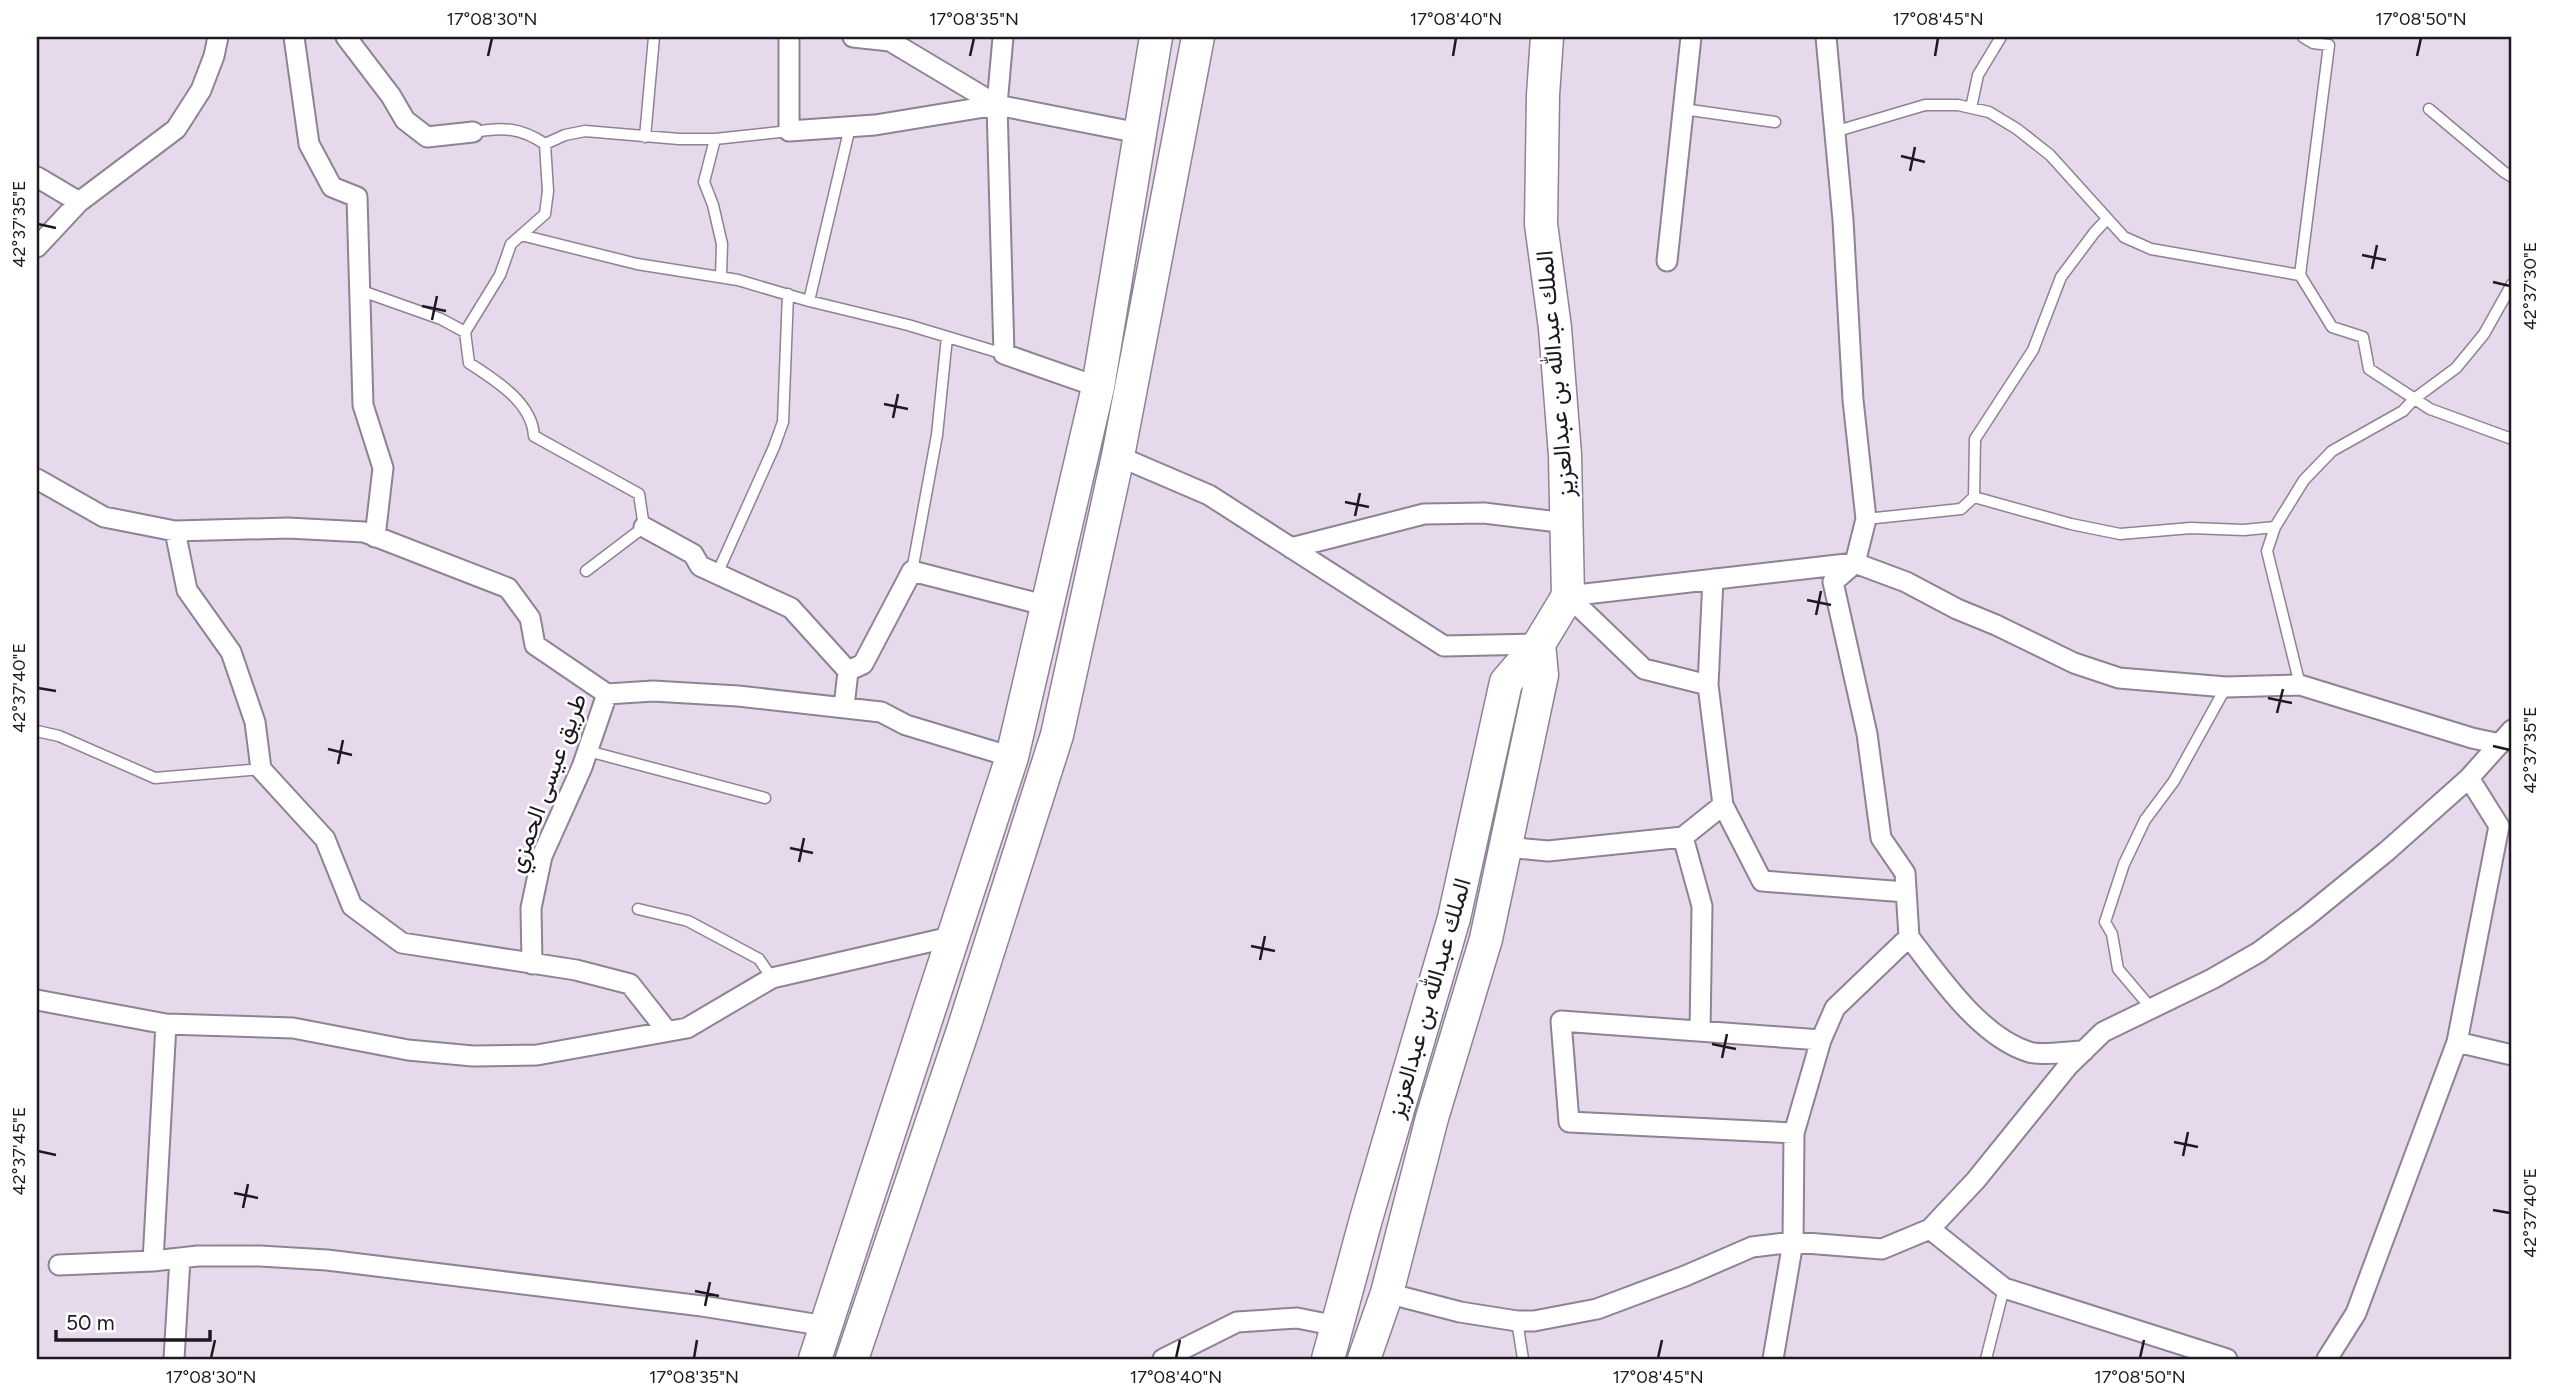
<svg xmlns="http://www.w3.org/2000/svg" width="2549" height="1396" viewBox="0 0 2549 1396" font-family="Figtree,Vazirmatn,sans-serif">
  <rect width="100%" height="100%" fill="#e6d9ec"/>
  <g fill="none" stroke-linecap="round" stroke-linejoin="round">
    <g stroke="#8e8294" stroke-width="13">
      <path id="lane" d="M1971,108L1978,75L2001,37
        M1683,109L1775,122
        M2429,109L2504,172L2512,177
        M1834,132L1925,105H1958L1989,112L2017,129L2050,155L2124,237L2151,249L2300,275L2332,327L2363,337L2369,369L2430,409L2512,439
        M645,137L654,37
        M715,139L704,182L713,205L722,244L721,277
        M545,144L565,135L585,131L679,139H715L789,131
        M521,235L637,264L738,280L809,301L908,325L1004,354
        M2300,275L2329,45L2313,43L2303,37
        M359,290L441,319L465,332L500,275L511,244L545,214L548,191L545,144C520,127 502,127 473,132
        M809,301L850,127
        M465,332L469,363C495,380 532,402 534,436L639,494L644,527L586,571
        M1974,497L1975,439L2033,350L2061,277L2094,233L2107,219
        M1866,519L1961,509L1974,497L2071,524L2120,534L2191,528L2244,530L2275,527
        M912,571L937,435L947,337
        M717,574L774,447L783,422L788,294
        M2300,685L2267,551L2275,527L2304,480L2332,451L2403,411L2414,399L2456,368L2484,334L2512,284
        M37,731L59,736L155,778L261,769
        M588,751L765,798
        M638,909L688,921L759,959L772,978
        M2151,1008L2118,969L2112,934L2105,922L2124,864L2145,820L2174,781L2226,687
        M1517,1321L1523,1359
        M1986,1359L2004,1288"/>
    </g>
    <g stroke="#8e8294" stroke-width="23">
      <path id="street" d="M294,37L309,144L332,187L357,197L363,405L383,468L375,537
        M346,37L391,96L405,120L427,137L473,132
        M789,37V131L875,125L997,105
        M853,37L890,41L997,105L1139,133
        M1003,37L997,105L1004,354L1098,387
        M1826,37L1843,220L1853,400L1866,519L1855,563L1833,582L1867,734L1881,838L1905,873L1909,937
        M37,177L79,202L176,129L201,90L214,56L218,37
        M37,247L79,202
        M1667,261L1691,37
        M1118,456L1209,495L1444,646L1539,644
        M37,479L104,517L175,531L187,590L231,652L255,722L261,769L325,839L352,906L402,943L576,970L630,984L667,1031
        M644,527L693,554L700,566L791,608L848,671L844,707
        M175,531L288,528L364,532L508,588L530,618L535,645L607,694L582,767L542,856L531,908L532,964
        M1291,548L1424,514L1484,513L1567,523
        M1568,596L1855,563L1906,582L1957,609L1996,625L2074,663L2119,678L2226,687L2300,685L2472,738L2500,744
        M1568,596L1644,669L1708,685L1723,805L1762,881L1906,892
        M848,671L863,664L912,571L1048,606
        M1708,685L1713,579
        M607,694L653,691L738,696L881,712L906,725L1012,757
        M1683,837L1723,805
        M1506,847L1548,851L1683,837L1702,906L1700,1031
        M37,1000L166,1024L293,1028L408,1050L473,1056L537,1055L687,1028L772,978L955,936
        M2457,1042L2512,1055
        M1794,1133L1569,1122L1561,1021L1821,1040
        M1930,1229L2004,1288L2227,1359
        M153,1261L166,1024
        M59,1265L153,1261L198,1256H260L327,1260L702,1306L826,1326
        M1387,1293L1460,1312L1517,1321H1534L1597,1309L1685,1276L1752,1247L1793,1242L1882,1249L1930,1229L1976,1180L2068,1066L2103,1032L2212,979L2259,952L2306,917L2387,851L2469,778L2512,730
        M174,1359L180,1258
        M1163,1359L1237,1322L1297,1318L1337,1326
        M1773,1359L1793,1242L1794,1133L1821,1040L1835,1008L1909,937C1939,976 1980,1037 2029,1052C2042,1056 2069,1051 2084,1051
        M2327,1359L2356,1313L2457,1042L2499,826L2469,778"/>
    </g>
    <g stroke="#8e8294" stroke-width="35">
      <path id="primary" d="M815,1359L1012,757L1098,387L1156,37
        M852,1359L964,1027L1057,735L1118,456L1198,37
        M1328,1359L1366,1219L1454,918L1506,682L1539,644L1568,596L1565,455L1555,328L1541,224L1543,95L1547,37
        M1364,1359L1387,1293L1432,1118L1486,939L1542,675L1539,644"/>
    </g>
    <use href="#lane" stroke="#fff" stroke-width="10"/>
    <use href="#street" stroke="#fff" stroke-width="19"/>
    <use href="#primary" stroke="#fff" stroke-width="32"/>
  </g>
  <path fill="none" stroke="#1e1920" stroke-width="2.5" d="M488,56L492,38M970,56L974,38M1453,56L1456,38M1935,56L1938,38M2417,56L2421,38M1901,156L1925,162M1910,171L1915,147M38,224L56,228M2362,255L2386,260M2372,269L2377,245M2493,282L2510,286M422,306L446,311M432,320L437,296M884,404L908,409M893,418L898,394M1345,502L1369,507M1355,516L1360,493M1807,600L1831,605M1816,615L1821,591M38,688L56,691M2268,698L2292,703M2277,713L2283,689M2493,746L2510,750M328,749L352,755M338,764L343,740M790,848L813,853M799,862L804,838M1251,946L1275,951M1260,960L1265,936M1712,1044L1736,1049M1722,1058L1727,1034M2174,1142L2198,1147M38,1151L56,1155M2183,1156L2188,1132M234,1193L258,1198M243,1208L248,1184M2493,1210L2510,1213M695,1291L719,1296M705,1306L710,1282M211,1358L215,1340M694,1358L697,1340M1176,1358L1180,1340M1658,1358L1662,1340M2140,1358L2144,1340"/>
  <g text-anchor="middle" stroke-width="5" stroke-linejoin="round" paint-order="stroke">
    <g font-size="24" fill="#1e1920" stroke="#fff">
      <text transform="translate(1555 374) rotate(-95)" y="8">الملك عبدالله بن عبدالعزيز</text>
      <text transform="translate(547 783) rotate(-70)" y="8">طريق عيسى الحمزي</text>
      <text transform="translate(1429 998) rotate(-74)" y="8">الملك عبدالله بن عبدالعزيز</text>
    </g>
  </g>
  <rect width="2549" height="1396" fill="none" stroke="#ffffff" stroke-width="77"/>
  <path d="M56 1330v10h154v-10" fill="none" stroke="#1e1920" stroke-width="3.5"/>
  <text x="66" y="1330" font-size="21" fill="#1e1920" stroke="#ffffff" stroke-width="5" paint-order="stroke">50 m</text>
  <rect x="38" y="38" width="2472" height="1320" fill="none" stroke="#1e1920" stroke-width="2.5"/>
  <g font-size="18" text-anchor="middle" fill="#1e1920">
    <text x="492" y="25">17°08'30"N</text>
    <text x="974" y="25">17°08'35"N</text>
    <text x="1456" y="25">17°08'40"N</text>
    <text x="1938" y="25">17°08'45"N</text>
    <text x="2421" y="25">17°08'50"N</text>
    <text transform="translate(19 224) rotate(-90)" y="6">42°37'35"E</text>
    <text transform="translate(2530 286) rotate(-90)" y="6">42°37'30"E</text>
    <text transform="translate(19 688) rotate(-90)" y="6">42°37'40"E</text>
    <text transform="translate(2530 750) rotate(-90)" y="6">42°37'35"E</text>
    <text transform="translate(19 1151) rotate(-90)" y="6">42°37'45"E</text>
    <text transform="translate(2530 1213) rotate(-90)" y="6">42°37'40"E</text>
    <text x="211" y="1383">17°08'30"N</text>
    <text x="694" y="1383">17°08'35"N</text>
    <text x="1176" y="1383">17°08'40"N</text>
    <text x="1658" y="1383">17°08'45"N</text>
    <text x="2140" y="1383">17°08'50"N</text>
  </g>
</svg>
